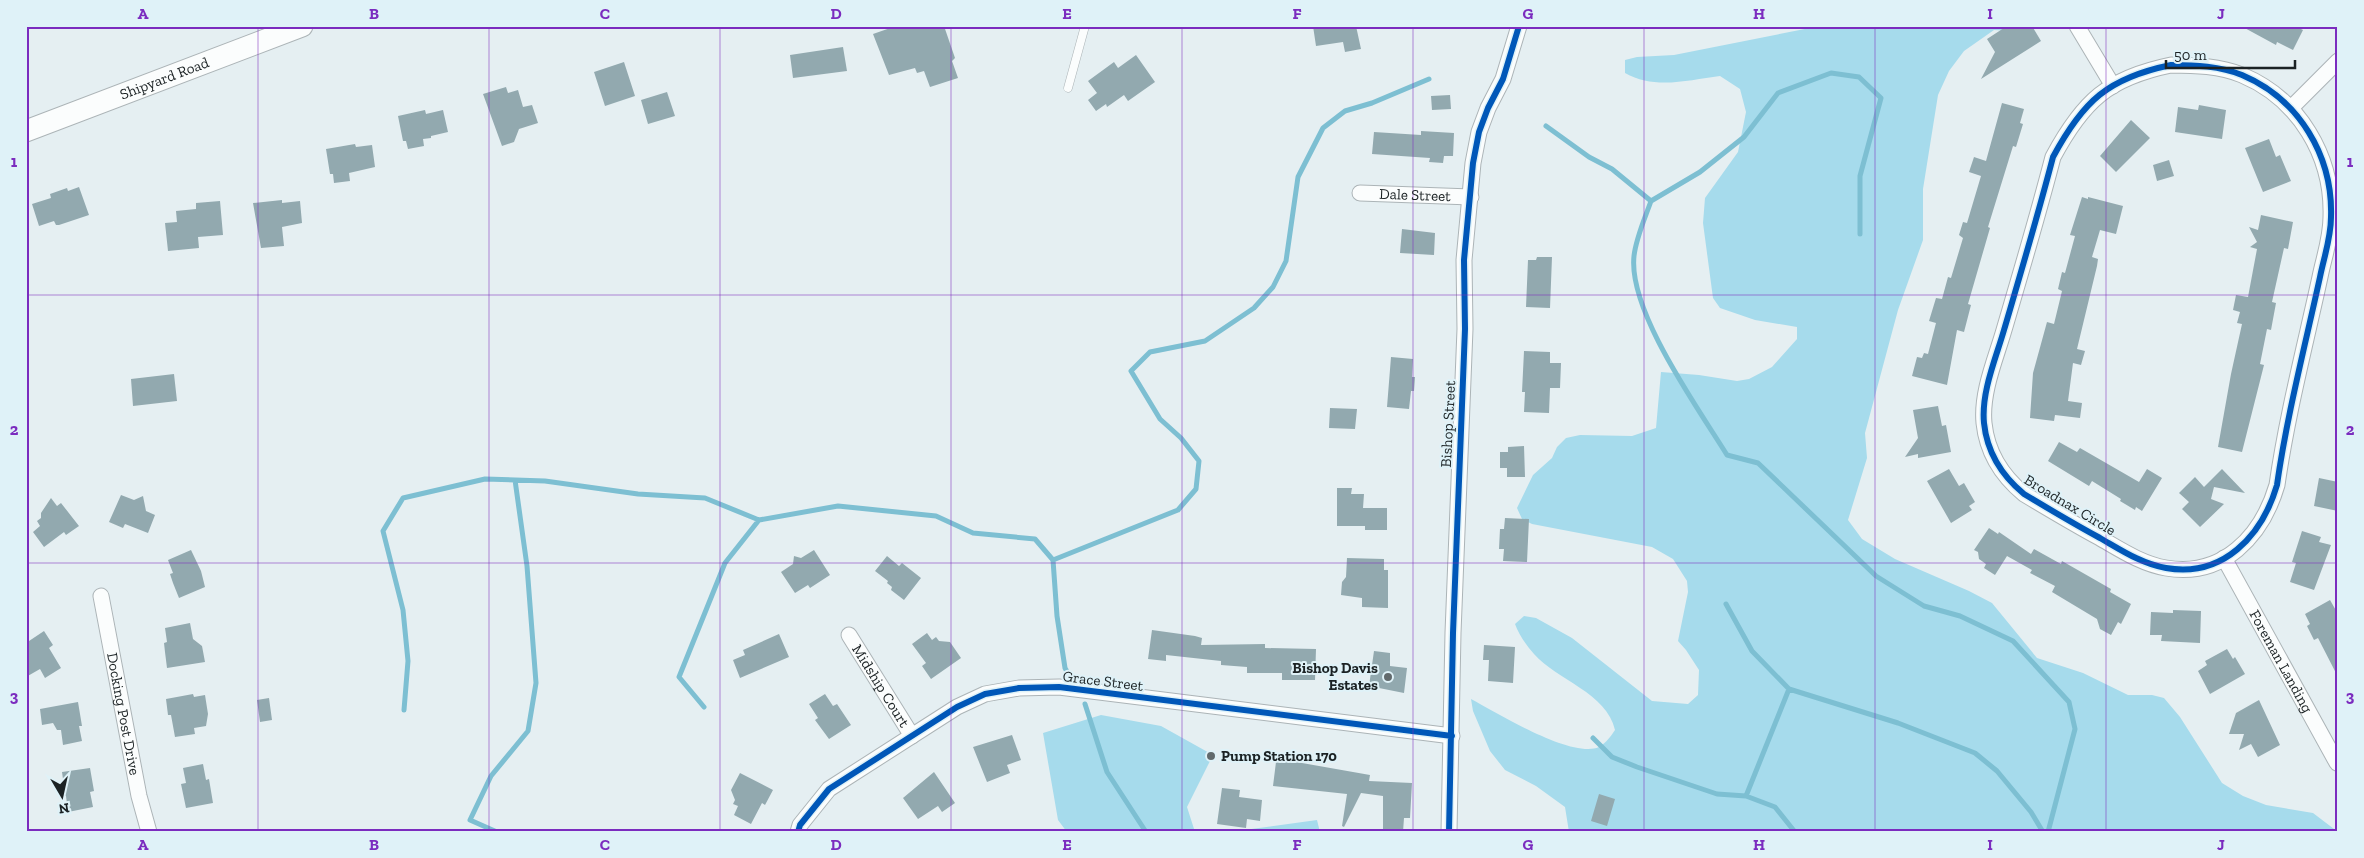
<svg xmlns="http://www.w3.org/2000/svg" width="2364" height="858" viewBox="0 0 2364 858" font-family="'Zilla Slab',serif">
  <rect width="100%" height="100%" fill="#e5eff2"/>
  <path fill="#a6dbec" d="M1820,26H2032L2029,32L1994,30L1964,51L1949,71L1938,95L1923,189V240L1898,310L1865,433L1867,458L1848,520L1862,539L1895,559L1969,591L1992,603L2037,658L2083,673L2128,695H2152L2164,698L2180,717L2222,783L2243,796L2266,805L2313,813L2338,832H1569L1565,807L1536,786L1505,770L1490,751L1473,711L1471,699C1497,713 1572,759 1599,747C1606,743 1611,736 1615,730C1607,693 1557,680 1534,654C1526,645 1519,635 1515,624L1524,616L1536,618L1572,638L1652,701L1688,704L1698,695L1699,670L1686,650L1678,641L1688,592L1687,581L1673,559L1652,547L1532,524L1522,519L1517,508L1533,475L1552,458L1557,447L1566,438L1580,435L1632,436L1656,428L1661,372L1699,375L1737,381L1749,379L1772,367L1797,339V327L1755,320L1720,308L1713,298L1703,223L1705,198L1738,152L1746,112L1740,89L1720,76C1688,80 1655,90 1625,73V60L1637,57L1674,55Z
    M1101,715L1161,726L1213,755L1187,807L1195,832H1067L1058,820L1043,733Z
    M1317,820L1320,832H1229Z"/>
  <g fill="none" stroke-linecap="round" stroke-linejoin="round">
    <path stroke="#7dbfd2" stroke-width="5" d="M1546,126L1589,157L1612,169L1651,201
      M1860,234V176L1881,98L1859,77L1831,73L1778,93L1744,137L1700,172L1651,201C1645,218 1636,238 1634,256C1628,311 1698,408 1727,455L1758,463L1876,576L1924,606L1960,616L2013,641L2069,702L2075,729L2048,832
      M1053,560L1178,510L1196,489L1199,461L1181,438L1160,419L1131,371L1150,352L1205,341L1254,308L1273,287L1286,261L1298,177L1323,128L1345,111L1372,103L1429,79
      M1726,604L1752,651L1789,689L1898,723L1975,753L1997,771L2031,812L2043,832
      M1085,704L1107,772L1146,832
      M704,707L679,677L725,563L759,520
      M404,710L408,661L403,610L383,531L403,498L485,479L545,481L638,494L705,498L759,520L838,506L936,516L973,533L1035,539L1053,560L1057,616L1065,668L1069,675
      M1593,738L1612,757L1637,767L1717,794L1746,796L1775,807L1795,832
      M1746,796L1789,689
      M497,832L470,820L491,776L528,731L536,683L527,566L515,480"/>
  </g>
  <path fill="#92a9af" d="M896,26H944L955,58L952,61L958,78L930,87L924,71L917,73L915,68L889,75L873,34Z
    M1313,26H1356L1361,49L1345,52L1343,42L1316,46Z
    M2007,26H2032L2041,41L1981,79L1995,52L1987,39Z
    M2241,26H2295L2303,30L2293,50L2277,42L2276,45Z
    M843,47L847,71L793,78L790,55Z
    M1136,55L1155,82L1128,101L1124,95L1107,107L1106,104L1096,111L1088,100L1097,93L1088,81L1114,62L1118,68Z
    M624,62L635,96L605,106L594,72Z
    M506,87L508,93L518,90L523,107L532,105L538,123L519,129L514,142L502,146L483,94Z
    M667,92L675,116L648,124L641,100Z
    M1450,95L1451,109L1432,110L1431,96Z
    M2002,103L2024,109L2020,123L2023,124L2016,147L2013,146L1988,227L1990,228L1968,304L1971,305L1964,332L1957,330L1947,385L1912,376L1917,357L1922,358L1924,353L1928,354L1936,323L1929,321L1936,298L1942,299L1948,277L1951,278L1963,238L1959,235L1963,222L1967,223L1981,176L1969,172L1974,157L1986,161Z
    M2199,105L2226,110L2222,139L2175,132L2178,107L2198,110Z
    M425,110L426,114L443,110L448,132L431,136V138L423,139L424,146L408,149L406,141H403L398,116Z
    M2131,120L2150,138L2116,172L2100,156Z
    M1421,131L1454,133L1453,156H1444L1443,163L1429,162L1430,158L1372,154L1374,132L1421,135Z
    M2269,139L2276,157L2280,155L2291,181L2263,192L2245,148Z
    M355,144L356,147L372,145L375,167L349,173L350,181L334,183L333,174H330L326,149Z
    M2169,160L2174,176L2157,181L2153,165Z
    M79,187L89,215L59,225H56L54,221L39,226L32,204L51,198L50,194L67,188L68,191Z
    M2082,197L2088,199V197L2123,206L2116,234L2100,230L2092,257L2098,259L2097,266L2077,349L2085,351L2081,365L2073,363L2068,401L2082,403L2080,418L2055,415L2054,421L2030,418L2033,373L2047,322L2054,324L2062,291L2058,289L2062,272L2065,273L2075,236L2070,235Z
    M282,200V203L300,201L302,223L282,227L284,246L261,248L253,203Z
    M220,201L223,235L198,237L199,248L168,251L165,223L177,222L176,211L196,209V203Z
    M2261,215L2293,222L2288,249L2284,248L2272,302L2276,303L2271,330L2267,329L2260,364L2264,365L2242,452L2218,447L2231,374L2242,324L2237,323L2240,312L2233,310L2236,295L2248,297L2257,249L2250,247L2257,242L2249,227L2258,230Z
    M1402,229L1435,233L1434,255L1400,253Z
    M1537,257H1552L1550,308L1526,307L1528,260H1536Z
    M1524,351L1550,352V363H1561L1560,388H1550L1549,413L1524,412L1525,392H1522Z
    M1391,357L1413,359L1412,377H1415L1414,391H1411L1409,409L1387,407Z
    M174,374L177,401L133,406L131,379Z
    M1938,406L1942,426L1946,425L1951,452L1918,458V454L1905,457L1918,438L1913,410Z
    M1330,408L1357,409L1355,429L1329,428Z
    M2059,442L2077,452L2080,448L2139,482L2147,469L2162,478L2142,511L2136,507L2135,510L2120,501L2121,499L2092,481L2089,486L2048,461Z
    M1524,446L1525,477H1507V468H1500V452H1508V447Z
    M1949,469L1959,486L1964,483L1975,502L1969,506L1972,510L1951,523L1927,481Z
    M2222,469L2245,493L2214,487L2211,499L2224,504L2200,527L2182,509L2189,502L2179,493L2195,477L2204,487Z
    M2319,478L2338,482V511L2314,506Z
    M1337,488H1352L1351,494H1364L1363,508H1387V530H1365V526H1337Z
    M121,495L134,500L143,496L146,511L155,515L148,533L125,524L123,528L109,522Z
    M51,498L57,506L61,503L79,526L66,535L64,532L44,547L33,532L40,526L37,521L41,518V513Z
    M1505,518L1529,519L1527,562L1503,561L1504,549H1499L1500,529H1504Z
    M1989,528L1998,534L1999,532L2031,554L2034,549L2061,564L2062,561L2111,589L2110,592L2131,604L2121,624L2118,622L2111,635L2100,629L2097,619L2052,592L2055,586L2030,573L2032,570L2007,556L1995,575L1984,568L1986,564L1979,559L1978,552L1974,550Z
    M2302,531L2321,537L2319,542L2331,545L2314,590L2290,582L2296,563L2292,562Z
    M191,550L201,571L205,587L179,598L173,583L170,574L173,573L168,560Z
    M814,550L830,575L810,588L808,585L795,593L781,572L793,564L794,556L801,558Z
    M887,556L899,566L902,563L921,578L904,600L891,590L892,587L887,583L888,581L875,571Z
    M1347,558L1384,559V570H1388V608L1362,607V598L1341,595L1342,582L1346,577Z
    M2330,600L2338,614V677L2318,638L2314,640L2307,626L2310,624L2305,614Z
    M2173,610L2201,611L2200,643L2161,641L2162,635H2150L2151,612L2173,613Z
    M190,623L193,639L202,646L205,662L167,668L165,652L164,643L167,642L165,628Z
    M1152,630L1195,636L1202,638L1201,645L1265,644V648L1316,649L1315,680H1282V673H1247V667L1221,665V661L1166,655V661L1148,659Z
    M44,631L53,645L49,648L61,668L45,678L40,669L26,677V643Z
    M927,633L932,640L936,637L939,641L950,642L961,658L931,679L922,666L926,663L912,644Z
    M779,634L789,657L740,678L733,660L745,655L743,650Z
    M1484,645L1515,647L1513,683L1488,681L1489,660H1483Z
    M2227,649L2233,659L2235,657L2245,674L2210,694L2198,671L2207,665L2205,661Z
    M1374,651L1390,653V666L1407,668L1404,693L1369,686Z
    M193,694L194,697L205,695L208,714L206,726L194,728L195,734L175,737L171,715H168L166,699Z
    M825,694L833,706L837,704L851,725L829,739L815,720L818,718L809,704Z
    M269,698L272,720L260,722L257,700Z
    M2259,700L2280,745L2258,757L2251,744L2239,750L2244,734H2229L2236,713Z
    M78,702L82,726H79L82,741L63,745L61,730H57L53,723L42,725L40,709Z
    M1012,735L1021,760L1007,765L1010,773L987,782L973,747Z
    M1285,760L1370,775L1369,781L1412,783L1410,818H1404L1403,832H1383V796L1361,793L1344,827L1342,826L1347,794L1273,786L1276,762L1285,763Z
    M203,764L206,780L209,779L213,803L186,808L181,784L186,783L183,768Z
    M90,768L94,791L90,792L93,807L68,812L66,796L63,794L62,788L64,786L62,772Z
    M934,772L955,803L942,812L938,806L918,819L903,798Z
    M740,773L773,790L765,805L762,803L751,824L734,815L738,806L733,804L735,800L731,790Z
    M1222,788L1240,790L1239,797L1262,800L1260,821L1247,819L1246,828L1217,824Z
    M1599,794L1615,799L1607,826L1591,821Z"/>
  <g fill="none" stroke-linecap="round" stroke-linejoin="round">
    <g stroke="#acb4b7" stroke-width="9">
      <path id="lane" d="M1068,88L1085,26"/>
    </g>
    <g stroke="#acb4b7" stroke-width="17">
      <g id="street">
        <path d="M2077,26L2113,86"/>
        <path d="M2171,65C2195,65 2220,66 2242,75C2299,99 2333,156 2331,217C2331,238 2324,257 2320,277C2305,346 2287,415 2277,485C2262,536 2223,578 2166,568C2142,564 2121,550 2100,538C2074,524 2049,509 2024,494C2001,475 1987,452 1984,423C1981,392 1996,358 2004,330C2021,272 2038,215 2053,157C2083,101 2108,78 2171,65Z"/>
        <path d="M2291,108L2338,61"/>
        <path id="s1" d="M1360,193L1471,197"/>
        <path id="s2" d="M2224,558L2337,763"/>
        <path id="s3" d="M101,596L139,796L149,832"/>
        <path id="s4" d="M849,635L912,736"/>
        <path d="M798,832L800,825L829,789L957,707L985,694L1019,688L1059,687L1452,736"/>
        <path d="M1449,832L1453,633L1465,329L1464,260L1473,163L1479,132L1488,108L1503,79L1519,26"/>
      </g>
    </g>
    <g stroke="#acb4b7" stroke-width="23">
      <g id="secondary">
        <path id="s5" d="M26,131L302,26"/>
      </g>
    </g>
    <use href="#lane" stroke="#fbfdfd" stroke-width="8"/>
    <use href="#street" stroke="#fbfdfd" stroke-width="15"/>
    <use href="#secondary" stroke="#fbfdfd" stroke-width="21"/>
    <g stroke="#dff2f8" stroke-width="9">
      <path id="cycleway" d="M2171,65C2195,65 2220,66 2242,75C2299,99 2333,156 2331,217C2331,238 2324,257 2320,277C2305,346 2287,415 2277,485C2262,536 2223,578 2166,568C2142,564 2121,550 2100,538C2074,524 2049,509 2024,494C2001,475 1987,452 1984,423C1981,392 1996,358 2004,330C2021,272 2038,215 2053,157C2083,101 2108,78 2171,65Z
        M798,832L800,825L829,789L957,707L985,694L1019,688L1059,687L1452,736
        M1449,832L1453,633L1465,329L1464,260L1473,163L1479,132L1488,108L1503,79L1519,26"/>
    </g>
    <use href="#cycleway" stroke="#0057b8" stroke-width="6"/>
  </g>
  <path fill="none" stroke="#7b2cbf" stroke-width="1" stroke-opacity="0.55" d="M258,26V832M489,26V832M720,26V832M951,26V832M1182,26V832M1413,26V832M1644,26V832M1875,26V832M2106,26V832M26,295H2338M26,563H2338"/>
  <g fill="#626a6c" stroke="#dff2f8" stroke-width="2">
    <circle cx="1388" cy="677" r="5"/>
    <circle cx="1211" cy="756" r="5"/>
  </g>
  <g text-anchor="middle" stroke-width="4" stroke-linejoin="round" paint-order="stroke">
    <g font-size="15" fill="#1b2224" stroke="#dff2f8">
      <text dy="5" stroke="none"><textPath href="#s5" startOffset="148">Shipyard Road</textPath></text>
      <text dy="5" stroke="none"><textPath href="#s1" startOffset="55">Dale Street</textPath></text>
      <text transform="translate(1448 424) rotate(-87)" y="5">Bishop Street</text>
      <text transform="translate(2070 505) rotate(31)" y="5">Broadnax Circle</text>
      <text dy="5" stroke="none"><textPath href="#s2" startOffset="118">Foreman Landing</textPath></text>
      <text transform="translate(1103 681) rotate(7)" y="5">Grace Street</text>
      <text dy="5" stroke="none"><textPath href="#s4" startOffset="60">Midship Court</textPath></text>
      <text dy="5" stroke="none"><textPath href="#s3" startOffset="120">Docking Post Drive</textPath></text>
    </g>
    <g font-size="15" font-weight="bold" fill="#1b2224" stroke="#dff2f8" text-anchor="end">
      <text x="1378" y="673">Bishop Davis<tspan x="1378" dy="17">Estates</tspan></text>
      <text x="1221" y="761" text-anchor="start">Pump Station 170</text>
    </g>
  </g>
  <rect width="2364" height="858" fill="none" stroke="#dff2f8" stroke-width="55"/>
  <g transform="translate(62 796) rotate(171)" stroke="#dff2f8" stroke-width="4" paint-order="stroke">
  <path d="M0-4L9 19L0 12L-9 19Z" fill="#1b2224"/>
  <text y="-8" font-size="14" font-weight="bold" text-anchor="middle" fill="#1b2224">N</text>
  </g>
  <path d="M2166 60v8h129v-8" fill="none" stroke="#1b2224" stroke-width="2.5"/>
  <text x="2174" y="60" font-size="15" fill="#1b2224" stroke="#dff2f8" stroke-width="4" paint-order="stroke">50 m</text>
  <rect x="28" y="28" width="2308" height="802" fill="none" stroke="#7b2cbf" stroke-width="2"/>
  <g font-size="16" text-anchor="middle" font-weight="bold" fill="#7b2cbf">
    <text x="143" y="19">A</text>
    <text x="374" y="19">B</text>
    <text x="605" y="19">C</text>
    <text x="836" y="19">D</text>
    <text x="1067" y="19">E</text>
    <text x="1297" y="19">F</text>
    <text x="1528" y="19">G</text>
    <text x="1759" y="19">H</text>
    <text x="1990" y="19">I</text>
    <text x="2221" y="19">J</text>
    <text x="14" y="167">1</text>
    <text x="2350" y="167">1</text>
    <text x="14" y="435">2</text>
    <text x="2350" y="435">2</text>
    <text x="14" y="702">3</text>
    <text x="2350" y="702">3</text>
    <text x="143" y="850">A</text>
    <text x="374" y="850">B</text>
    <text x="605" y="850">C</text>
    <text x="836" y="850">D</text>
    <text x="1067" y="850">E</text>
    <text x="1297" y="850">F</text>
    <text x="1528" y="850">G</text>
    <text x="1759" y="850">H</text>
    <text x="1990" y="850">I</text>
    <text x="2221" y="850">J</text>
  </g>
</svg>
